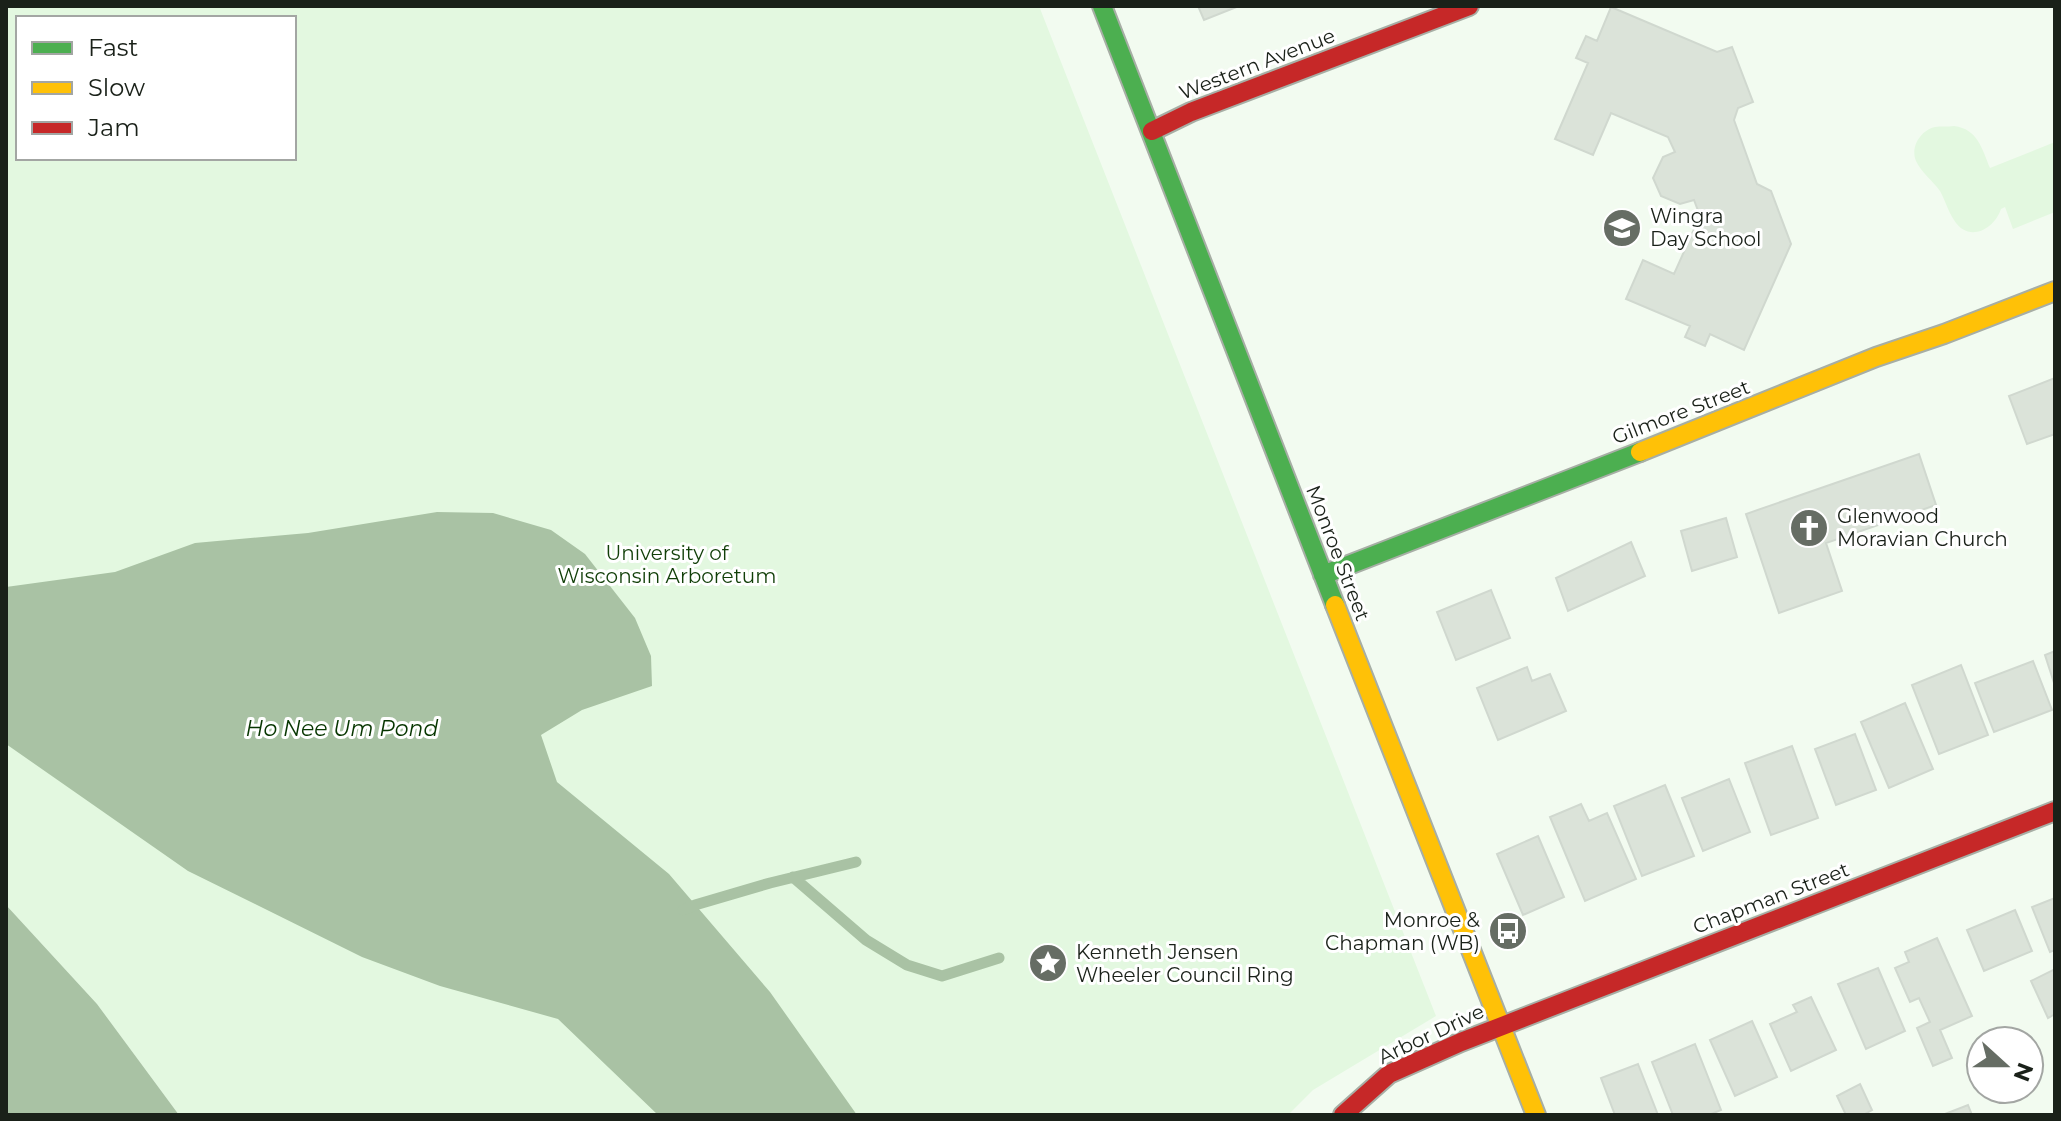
<svg xmlns="http://www.w3.org/2000/svg" width="2061" height="1121" viewBox="0 0 2061 1121" font-family="Montserrat,sans-serif">
  <rect width="100%" height="100%" fill="#f2fbf0"/>
  <path fill="#e3f8e0" fill-rule="evenodd" d="M6,6H1039L1436,1016L1313,1090L1288,1115H179L97,1004L6,905ZM18,18H294V158H18Z
    M1954,126C1978,129 1982,149 1990,168L2055,142V212L2013,229L2005,207L2001,209C1994,230 1968,243 1954,220C1948,211 1945,200 1940,191C1933,181 1921,172 1916,161C1910,147 1921,130 1935,127C1941,126 1948,127 1954,126Z"/>
  <path fill="#a9c2a4" d="M437,512L493,513L551,530L585,554L635,618L651,656L652,686L582,710L541,735L557,782L669,874L770,992L857,1115H658L558,1019L440,986L362,957L188,871L6,744V587L115,572L195,543L308,533Z
    M6,905L97,1004L179,1115H6Z"/>
  <g fill="none" stroke-linecap="round" stroke-linejoin="round">
    <path stroke="#a9c2a4" stroke-width="11" d="M793,877L866,940L907,965L942,976L999,958
      M683,910L695,905L770,883L856,862"/>
  </g>
  <path fill="#dbe3d9" stroke="#d0d8cf" stroke-width="2" d="M1198,6H1239L1204,20Z
    M1611,7L1717,52L1732,47L1753,102L1738,108L1734,120L1757,184L1771,191L1791,244L1744,350L1710,334L1705,346L1685,337L1690,326L1626,299L1643,260L1674,274L1700,216L1694,200L1680,204L1661,196L1653,178L1663,157L1675,152L1668,137L1611,113L1593,155L1555,139L1588,63L1576,58L1586,36L1597,41Z
    M2055,378V434L2027,444L2009,396Z
    M1919,454L1936,505L1826,543L1842,591L1779,613L1746,514Z
    M1726,518L1737,557L1692,571L1681,531Z
    M1631,542L1645,576L1568,611L1556,578Z
    M1491,590L1510,638L1456,660L1437,612Z
    M2055,651V686L2045,655Z
    M2033,661L2052,710L1994,732L1975,683Z
    M1961,665L1988,735L1939,754L1912,685Z
    M1527,667L1532,681L1550,674L1566,711L1498,740L1477,688Z
    M1905,703L1933,769L1889,788L1861,722Z
    M1855,734L1876,790L1836,805L1815,749Z
    M1792,746L1818,818L1771,835L1745,763Z
    M1729,779L1750,832L1703,851L1682,798Z
    M1665,785L1694,856L1642,876L1614,806Z
    M1581,804L1589,821L1607,813L1636,879L1585,901L1550,817Z
    M1538,836L1564,897L1523,915L1497,854Z
    M2055,898V950L2050,952L2032,907Z
    M2015,910L2032,951L1984,971L1967,930Z
    M1937,938L1972,1016L1940,1030L1952,1058L1933,1066L1917,1028L1930,1022L1919,998L1910,1002L1895,968L1909,962L1905,952Z
    M1878,968L1905,1031L1866,1049L1838,984Z
    M2055,969V1014L2048,1018L2031,981Z
    M1811,997L1836,1050L1791,1071L1770,1024L1797,1012L1793,1005Z
    M1752,1021L1777,1077L1735,1096L1710,1040Z
    M1695,1044L1721,1110L1709,1115H1673L1652,1062Z
    M1638,1064L1658,1115H1615L1601,1078Z
    M1860,1084L1872,1110L1863,1115H1846L1837,1096Z
    M1968,1105L1972,1115H1945V1114Z"/>
  <g fill="none" stroke-linecap="round" stroke-linejoin="round">
    <g stroke="#a7aea5" stroke-width="22">
      <path id="fast" d="M1102,6L1335,605
        M1323,575L1640,452"/>
    </g>
    <g stroke="#a7aea5" stroke-width="22">
      <path id="slow" d="M1640,452L1876,357L1944,334L2055,291
        M1335,605L1536,1115"/>
    </g>
    <g stroke="#a7aea5" stroke-width="22">
      <path id="jam" d="M1152,131L1191,112L1469,6
        M1343,1115L1389,1074L1461,1042L2055,811"/>
    </g>
    <use href="#fast" stroke="#4caf50" stroke-width="18"/>
    <use href="#slow" stroke="#ffc107" stroke-width="18"/>
    <use href="#jam" stroke="#c62828" stroke-width="18"/>
  </g>
  <defs>
    <g id="school-disc" transform="scale(2)"><circle r="9.5" fill="#666d64" stroke="#fff"/><path d="M0-5L7-2L0 1L-7-2ZM-4 1L0 2.5L4 1V4Q0 6-4 4Z" fill="#fff"/></g>
    <g id="church-disc" transform="scale(2)"><circle r="9.5" fill="#666d64" stroke="#fff"/><path d="M-1.2-6h2.4v3.5h3.3v2.4h-3.3V6h-2.4V-.1h-3.3v-2.4h3.3Z" fill="#fff"/></g>
    <g id="bus-disc" transform="scale(2)"><circle r="9.5" fill="#666d64" stroke="#fff"/><path d="M-5-6H5V4H4V6H2V4H-2V6H-4V4H-5ZM-3.5-4V0h7V-4ZM-3.5 1.2v1.5H-2V1.2ZM2 1.2v1.5H3.5V1.2Z" fill="#fff"/></g>
    <g id="sight-disc" transform="scale(2)"><circle r="9.5" fill="#666d64" stroke="#fff"/><path d="M0-6L1.8-2.2L6-1.7L2.9 1.2L3.7 5.4L0 3.3L-3.7 5.4L-2.9 1.2L-6-1.7L-1.8-2.2Z" fill="#fff"/></g>
  </defs>
  <g fill-rule="evenodd">
    <use href="#school-disc" x="1622" y="228"/>
    <use href="#church-disc" x="1809" y="528"/>
    <use href="#bus-disc" x="1508" y="931"/>
    <use href="#sight-disc" x="1048" y="963"/>
  </g>
  <g text-anchor="middle" stroke-width="6" stroke-linejoin="round" paint-order="stroke">
    <g font-size="20" fill="#1a2119" stroke="#fff">
      <text transform="translate(1257 64) rotate(-21)" y="7">Western Avenue</text>
      <text transform="translate(1681 412) rotate(-21)" y="7">Gilmore Street</text>
      <text transform="translate(1338 553) rotate(69)" y="7">Monroe Street</text>
      <text transform="translate(1771 898) rotate(-21)" y="7">Chapman Street</text>
      <text transform="translate(1431 1034) rotate(-25)" y="7">Arbor Drive</text>
    </g>
    <g font-size="20" fill="#1a2119" stroke="#fff" text-anchor="start">
      <text x="1650" y="223">Wingra<tspan x="1650" dy="23">Day School</tspan></text>
      <text x="1837" y="523">Glenwood<tspan x="1837" dy="23">Moravian Church</tspan></text>
      <text x="1480" y="927" text-anchor="end">Monroe &amp;<tspan x="1480" dy="23">Chapman (WB)</tspan></text>
      <text x="1076" y="959">Kenneth Jensen<tspan x="1076" dy="23">Wheeler Council Ring</tspan></text>
    </g>
    <g font-size="20" fill="#113f08" stroke="#fff">
      <text x="667" y="560">University of<tspan x="667" dy="23">Wisconsin Arboretum</tspan></text>
    </g>
    <g font-size="22" font-style="italic" fill="#073600" stroke="#fff">
      <text x="342" y="736">Ho Nee Um Pond</text>
    </g>
  </g>
  <rect width="2061" height="1121" fill="none" stroke="#1a2119" stroke-width="16"/>
  <rect x="16" y="16" width="280" height="144" fill="#ffffff" stroke="#a3a6a3" stroke-width="2"/>
  <rect x="32" y="42" width="40" height="12" fill="#4caf50" stroke="#a3a6a3" stroke-width="2"/>
  <text x="88" y="56" font-size="24" fill="#1a2119">Fast</text>
  <rect x="32" y="82" width="40" height="12" fill="#ffc107" stroke="#a3a6a3" stroke-width="2"/>
  <text x="88" y="96" font-size="24" fill="#1a2119">Slow</text>
  <rect x="32" y="122" width="40" height="12" fill="#c62828" stroke="#a3a6a3" stroke-width="2"/>
  <text x="88" y="136" font-size="24" fill="#1a2119">Jam</text>
  <g transform="translate(2005 1065) rotate(111)"><circle r="38" fill="#ffffff" stroke="#a3a6a3" stroke-width="2"/>
  <path d="M0-6L14 30L0 20L-14 30Z" fill="#666d64"/>
  <text y="-12" font-size="22" font-weight="bold" text-anchor="middle" fill="#1a2119">N</text>
  </g>
</svg>
